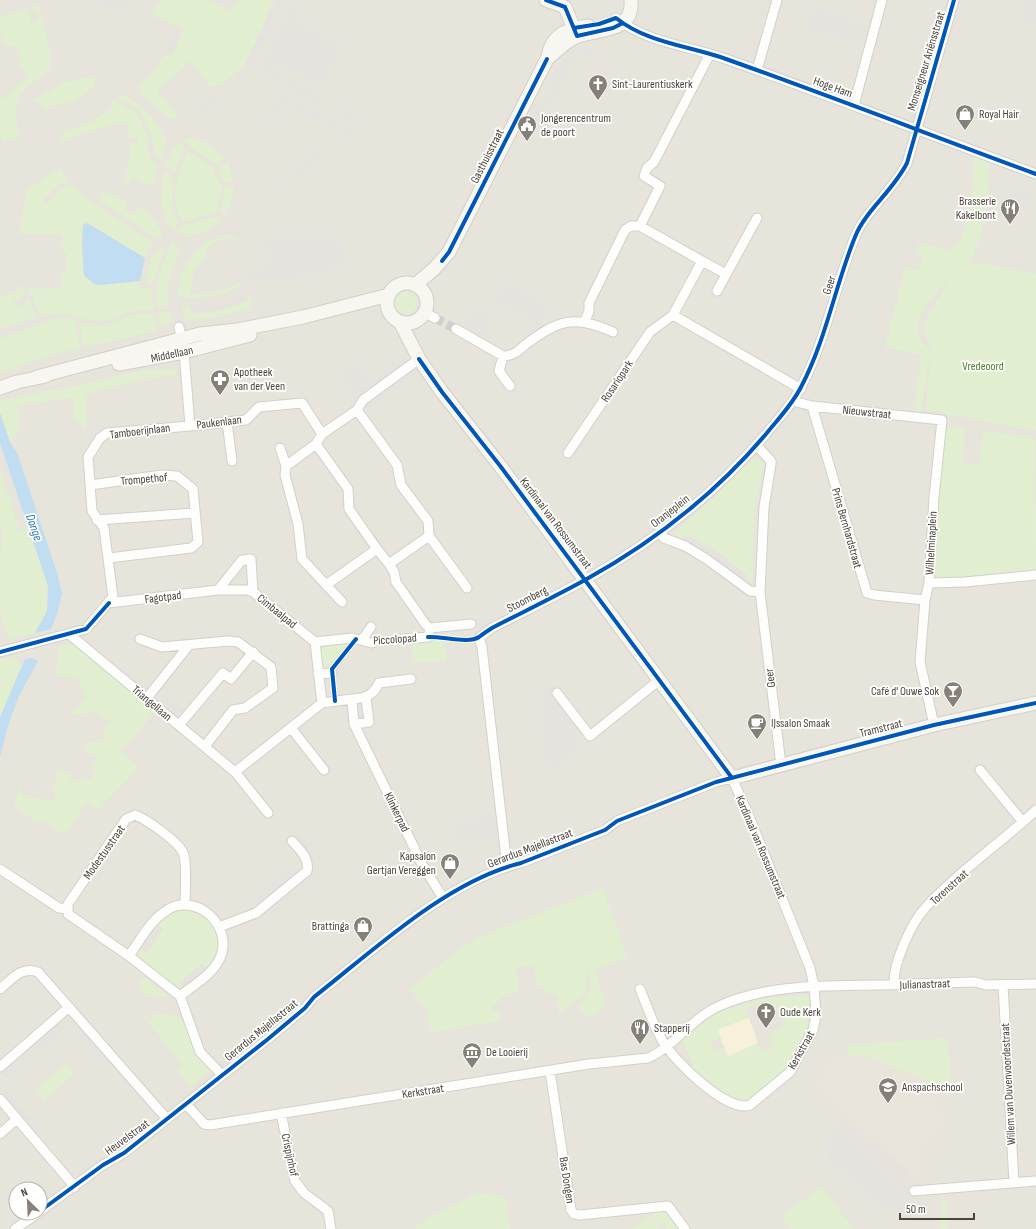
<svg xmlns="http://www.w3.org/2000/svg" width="1036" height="1229" viewBox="0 0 1036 1229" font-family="'Sofia Sans Condensed',sans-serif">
  <rect width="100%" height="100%" fill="#f4f2ee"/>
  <path fill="#e7e4dc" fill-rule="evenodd" d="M0,0H1036V1229H0ZM16,1189H40V1213H16Z"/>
  <path fill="#eae5da" d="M831,1055L866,1057L877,1060L938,1084L942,1131L920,1151L922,1175L914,1176L815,1086Z"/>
  <path fill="#e1eecf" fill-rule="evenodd" d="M161,0H206L231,11L238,0H274L245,65L221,85L210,87L191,61L157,90L177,113L178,117L170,119L143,95L139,86L153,73L165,54L172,56L183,29L151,15Z
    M36,5L40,9L50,51L51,68C21,92 8,95 20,136L3,142L0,134V100L4,96L6,97L29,75L18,63L21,60L18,48L12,45L7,46L0,34V17L27,8L30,15L29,20L33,23L38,22L39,17L32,6Z
    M95,76V86L75,101L45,109L34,100L62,83Z
    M122,95C135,97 162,126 165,139C167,146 162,153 160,160L156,156L151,132L138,108L117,98Z
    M113,100L135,111L147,135L150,160L158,166L153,185L148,183L147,185L132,177L129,184L138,190L124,182L129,161L130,143H138V138L129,139L127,122L84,133L59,144L64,131L91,122L113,107L110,103Z
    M189,138C203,138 216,149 225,159L216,165L189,146L184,139Z
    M180,141L184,149L174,172L165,165L170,153Z
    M188,151L213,168L222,187L217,212L182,222C168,197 177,175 188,151Z
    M975,157L989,163C989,196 987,233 970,261L1036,274V431L926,410L930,355L921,412H914L921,359L920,355L885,347L905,267L919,271L923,255L916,253L919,243L952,250C972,233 973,182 975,157ZM948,282C942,299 913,324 931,344L930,350C925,345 920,342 919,335C914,318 934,290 948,282Z
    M228,162L234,181L224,182L218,169Z
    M60,168L68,180L54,188L42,202L46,205L57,191L71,183L89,200L154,243L148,249L145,258L133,252L91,224L83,225L82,245L84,275L94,284L100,285L140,281V288L152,289L153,309C145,310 136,310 128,312C119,315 112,321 102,321C78,321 66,309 40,316L28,288H62V273H67V251H62V234H19L27,189Z
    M164,171L173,177L172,210L178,223L174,230C157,215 161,190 164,171Z
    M225,185L234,186L232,200L224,215L221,212Z
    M104,191L127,202L123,210L134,215L138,207L150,213L163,234L158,240L127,218L99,201Z
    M219,216L222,218C209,232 195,240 177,232L181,226Z
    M227,235L238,238L231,241L229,237L214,243L204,251L206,254L194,272L190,295L221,291L240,282L239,287C220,295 198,302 178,296C181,266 195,239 227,235Z
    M172,241L177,246L179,253L170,275L167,297L168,307L157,308L158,277Z
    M160,247L164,250L153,284H146L150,261Z
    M23,286L26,294L13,302L17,307L30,300L36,317L0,329V297L18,291L17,287Z
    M395 303a11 11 0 1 1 22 0a11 11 0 1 1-22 0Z
    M247,292L253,309L216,317L185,321L182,306L190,305L191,313L220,310L248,300L245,293Z
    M169,311L172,323L159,326L157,313Z
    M153,313L156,331L85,347L78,322L93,325H108L132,315Z
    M64,317L74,320L81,348L60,353L0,373V339L51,320Z
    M175,369L176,376C167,373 100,390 89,394L85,400L87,426L83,428L75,420L73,401L71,398L18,406C16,422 25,428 10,442L0,413V400L84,384L142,370Z
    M950,426L965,428L962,464L980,465L983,431L1035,438L1036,570L941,579L934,574L943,443L945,428Z
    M754,459L764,462L754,513L752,583C727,562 702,547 672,535L714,497L745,464Z
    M0,470L20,531L29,528C37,552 55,585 47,611C44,618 39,626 35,633L9,640L0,611V554L3,539L0,528Z
    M444,639L446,661L413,663L411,640Z
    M72,643L156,711L121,752L138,767L98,810L86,802L65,835L42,821L36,822L14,806L19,786L22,795L51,801L56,796L52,787L57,780L55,773L62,769L64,774L68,773L71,780L79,781L82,777L90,780L95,773L92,766L97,760L95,755L88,753L84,745C92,741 98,741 105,737L102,730L109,723L107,718L101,719L97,712L88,711L84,715L70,714L86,698L77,678L55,675L59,658L58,646Z
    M349,643L325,671L320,672L318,645Z
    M15,656L22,666L0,717V660Z
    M603,888L627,958L595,968L605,1008L588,1018L578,1007C588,997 595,986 588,972L585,977C591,998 571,1003 559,1014L557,994L545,993L544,986L537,987L534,965L516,967L518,993L500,996L501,1001L492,1004L493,1011L499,1010L501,1017L496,1021L431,1033L428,1012L410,989L465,945L479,937Z
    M188,909C195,912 206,915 211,920C226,933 218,958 207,970L202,964L179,982L184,988L176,989L139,958L137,952L140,949L146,953L163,928L157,924C165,914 175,910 188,909Z
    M145,978L167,995L168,996C157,998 139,1000 139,984Z
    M792,996H811L809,1029L791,1066L752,1098L743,1100L733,1098L689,1071L693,1064L682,1040L717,1013L756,1000ZM756,1005L758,1011H760L759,1012L760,1015H762L760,1016L762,1020L766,1018V1016L767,1018L770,1016V1014H775V1012L782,1015L784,1014L785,1022H787L781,1028L782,1030L780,1028L777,1032L776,1030L772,1032L773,1036L769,1038L770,1041H772L770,1042L773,1048L761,1052L760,1047H758V1043L728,1055L725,1048L714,1052V1050L710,1042L720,1038L718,1029L749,1018L748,1015L746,1016L747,1014L744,1009Z
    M155,1014H171L182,1018L197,1055L211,1071L191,1087L177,1070L182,1065L148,1022Z
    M947,1038L952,1091L877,1060L866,1057L849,1056L848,1045Z
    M67,1063L75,1073L43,1101L35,1091Z
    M822,1187L853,1229H791L781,1216Z
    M479,1193L505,1197L510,1229H414L426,1219Z
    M943,1198L946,1199L948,1229H939Z
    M666,1209L681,1229H666L662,1223H657L649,1211Z
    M650,1215L660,1229H631Z"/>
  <path fill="#f7f0da" d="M749,1018L758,1043L728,1056L725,1049L726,1047H724L721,1039L723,1037H720L718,1029Z"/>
  <path fill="#e6e3df" d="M87,0H131L125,15Z
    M275,0H283L251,69L245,66Z
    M1027,0H1036V28L1021,24Z
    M289,7L296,10L292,20L343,43L323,86L272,63L266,76L259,73Z
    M812,7L869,25L860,46L832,35L806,29Z
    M173,28L180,30L172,56L165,54Z
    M580,43L606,56L603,63L579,51L555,98L560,101L556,108L543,102L550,87L547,85L555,68L559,69L569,49L575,52Z
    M270,70L322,97L319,104L267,77Z
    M218,92L221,98L211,104L201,115L196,111L207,99Z
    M280,92L355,132L352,139L276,99Z
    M274,102L280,105L270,128L264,125Z
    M537,104L553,113L549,121L533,113Z
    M337,107L362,120L359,126L334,113Z
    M319,151L324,157L303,173L282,183L279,177L300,167Z
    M1003,187L1033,194L1028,208L1002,201Z
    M319,235L335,239L344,246L347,254L345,261L337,268L286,280H245L246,272L265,271L270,255L268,247L260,249L258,240L282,237Z
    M507,281L535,297L552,312L534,326L517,312L501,304L496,315L489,311Z
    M245,293L248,300L237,305L210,312L190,313V305L214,303Z
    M474,305L495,316L484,337L463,326Z
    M404,357L408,362L355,400L338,375L357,362L370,381Z
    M415,367L419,373L369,410L365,403Z
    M689,536L714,549L749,577L742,581L680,540Z
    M550,684L555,689L552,692L580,728L575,732L584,745L552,770L546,764L540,705L542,703L536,695Z
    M162,693L184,710L179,716L157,699Z
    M362,702L364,718L342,720L340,704Z
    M496,816L498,841L469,843L461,847L449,822Z
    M301,834L322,859L317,864L295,838Z
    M293,865L298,872L259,904L254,898Z
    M318,867L323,873L272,915L267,909Z
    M157,924L163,928L146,953L140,949Z
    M202,964L207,970L184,988L179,982Z
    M59,1022L64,1029L7,1079L2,1073Z
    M79,1026L114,1065L108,1070L74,1030Z
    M8,1091L42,1131L36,1137L1,1097Z
    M845,1119L909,1173L910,1183L914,1185L915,1199L902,1211L881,1208L829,1160L825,1141Z
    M920,1199L926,1205L909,1221L903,1215Z"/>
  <path fill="#c0ddf1" d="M87,223L145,258L140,281L100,285L94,284L84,275L82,245L83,225Z
    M0,413L10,442L18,455L58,576L62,593L58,611L51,629L35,633L47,611L48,586L0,443Z
    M32,658L38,661L19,696L8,725L0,758V717L25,659Z"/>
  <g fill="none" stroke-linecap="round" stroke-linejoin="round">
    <path stroke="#d2cfca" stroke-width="9" stroke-dasharray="9 4.5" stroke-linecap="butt" d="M435,318L456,329"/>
    <g stroke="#d2d0cb" stroke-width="11">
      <path id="street" d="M616,18C647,43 690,46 726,59C830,96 933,136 1036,174
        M757,70L777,0
        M854,105L882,0
        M640,226L660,186L644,176L647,168L654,162L710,54
        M702,261L726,274
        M717,291L757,218
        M424,312L435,318
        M673,315L801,389
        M456,329L503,356C513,356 518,351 525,345C558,320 574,314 613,332
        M503,356L499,371L510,386
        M793,401L812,406L942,420L934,497L929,583L965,582L1036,575
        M812,406L867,593L874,595L925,600
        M357,410L363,400L419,359
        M227,422L232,461
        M190,426L246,420L259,407L302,403L322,434L357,410L397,465L401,485L428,521L429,536L467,588
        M322,434L316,444L286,466L285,475L298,524L302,559L342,602
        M316,444L348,489L349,509L377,549
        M280,448L286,466
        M568,453L650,332L673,315L702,261L640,226H631L625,230L589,303V311L585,321
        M90,485L162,475L177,476L193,489L198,542L191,548L109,558
        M97,520L195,513
        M660,532L664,538L685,546L708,560L750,591L760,592L764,507L771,464V461L756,445
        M389,564L394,572L396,582L426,625
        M929,583L925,600L920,662L934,725
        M326,585L377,549L389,564L429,536
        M218,590H247L253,592
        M760,592L781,765
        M109,603L218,590L242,560L251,559L253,592L315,642
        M69,634L235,772L268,813
        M140,639L162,647L228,641L238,642L271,667L273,688L245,708L233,710L205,746
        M403,639L428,637L430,628L471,624
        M362,640L371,627
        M0,652L86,629L113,597L104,528L92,511L88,457L100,438L107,433L190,426L184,352L179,327
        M318,674L332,673
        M557,693L590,736L658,681
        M147,698L189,645
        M352,699C365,698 373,696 379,683L411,679
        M322,703L352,699L354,724L422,864L443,898
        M322,703L315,642L352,638L372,643
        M354,724L369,722L366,698
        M179,725L223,673L231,679L253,652
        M291,728L324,770
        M980,770L1023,822
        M235,772L322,703
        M507,867L482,647L479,638L492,628C523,612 554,597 585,580C652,543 716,493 766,434C778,419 792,405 801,387C826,340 835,286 855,237C865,211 893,191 907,163L954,0
        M0,869L59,908L68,909
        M219,927L256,913L307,871C310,859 300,850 292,841
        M129,956L68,914V904L126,819L135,815C146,819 181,843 184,855C187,867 185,892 185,905
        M894,985C893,963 911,923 926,907C959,871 1001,843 1036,810
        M1003,985L1014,1183
        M0,989C12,979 21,966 38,972L167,1119
        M180,996C192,986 210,976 218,962C238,928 194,887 163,913C149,923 139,942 129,956L180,996L200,1052L222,1075
        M0,1067L69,1007
        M550,1071L571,1210L574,1214L580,1215L668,1206L685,1229
        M0,1099L75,1187
        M186,1104L204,1124L210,1125L589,1064L648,1058C675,1046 692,1018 719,1006C768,984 824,986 877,985C910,984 942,983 975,982L986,985L1036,984
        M281,1113L295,1181L304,1193L328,1211L331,1229
        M0,1134L17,1119
        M914,1191L1036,1181
        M40,1211L103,1165L124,1153L268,1039L305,1008L314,997C374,950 447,881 521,863L605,830L617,821L716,782L732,778L748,814L810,968L814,986L816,1015L813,1030L790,1072L750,1105C728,1114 672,1059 662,1040C653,1024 647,1006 640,989
        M15,1229L38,1213"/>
    </g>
    <g stroke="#d3cfc5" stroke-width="15">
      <path id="secondary" d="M546,0L565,7L577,36
        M548,56C552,34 568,29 588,26
        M387 303a20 20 0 1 1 40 0a20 20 0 1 1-40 0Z
        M415,285L434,269L449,252L547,59C557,51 564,42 576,37C598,28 634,34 631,0
        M400,322L419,359L442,392L501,467L732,778L934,725L1036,703
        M119,364L184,352L250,335
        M37,377L200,334L237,330L303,317L389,295
        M0,388L17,382L46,376"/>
    </g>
    <use href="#street" stroke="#fdfdfc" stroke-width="9"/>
    <use href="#secondary" stroke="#f7f6f1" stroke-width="13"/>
    <g stroke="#fff" stroke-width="6">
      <path id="cycleway" d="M546,0L565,7L577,36L613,28L623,23
        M574,28L599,24L616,18C647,43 690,46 726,59C830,96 933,136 1036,174
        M442,261L449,252L547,59
        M419,359L442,392L501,467L732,778
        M428,637C441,636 469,644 479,637C483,634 487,631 492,628C523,612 554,597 585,580C652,543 716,493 766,434C778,419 792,405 801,387C826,340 835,286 855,237C865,211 893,191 907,163L954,0
        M0,652L86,629L109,603
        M335,701L332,669L356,639
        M40,1211L103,1165L124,1153L268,1039L305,1008L314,997C374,950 447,881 521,863L605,830L617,821L716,782L934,725L1036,703"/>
    </g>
    <use href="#cycleway" stroke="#0057b8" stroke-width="4"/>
  </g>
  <defs>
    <g id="church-pin" transform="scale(1)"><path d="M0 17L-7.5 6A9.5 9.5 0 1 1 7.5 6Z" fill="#868178" stroke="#fff"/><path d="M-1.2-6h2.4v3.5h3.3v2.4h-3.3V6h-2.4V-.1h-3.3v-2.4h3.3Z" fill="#fff"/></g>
    <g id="shop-pin" transform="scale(1)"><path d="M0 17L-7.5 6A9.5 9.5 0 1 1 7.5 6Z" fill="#868178" stroke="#fff"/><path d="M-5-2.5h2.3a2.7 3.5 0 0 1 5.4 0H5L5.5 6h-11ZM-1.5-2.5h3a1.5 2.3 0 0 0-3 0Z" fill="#fff"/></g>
    <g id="civic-pin" transform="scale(1)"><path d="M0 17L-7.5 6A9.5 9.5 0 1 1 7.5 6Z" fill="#868178" stroke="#fff"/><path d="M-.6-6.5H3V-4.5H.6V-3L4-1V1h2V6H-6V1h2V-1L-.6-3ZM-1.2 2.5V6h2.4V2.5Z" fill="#fff"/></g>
    <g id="restaurant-pin" transform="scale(1)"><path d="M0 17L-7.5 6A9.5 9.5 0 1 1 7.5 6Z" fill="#868178" stroke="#fff"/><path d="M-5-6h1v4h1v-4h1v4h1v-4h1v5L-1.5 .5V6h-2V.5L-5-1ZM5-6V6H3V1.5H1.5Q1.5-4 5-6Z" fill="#fff"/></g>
    <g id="pharmacy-pin" transform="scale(1)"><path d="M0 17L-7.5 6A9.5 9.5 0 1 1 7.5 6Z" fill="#868178" stroke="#fff"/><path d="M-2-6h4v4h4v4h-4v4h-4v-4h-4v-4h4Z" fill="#fff"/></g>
    <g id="bar-pin" transform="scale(1)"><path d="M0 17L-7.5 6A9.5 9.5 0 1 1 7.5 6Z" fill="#868178" stroke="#fff"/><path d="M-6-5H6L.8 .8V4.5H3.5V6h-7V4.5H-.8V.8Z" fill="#fff"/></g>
    <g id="cafe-pin" transform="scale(1)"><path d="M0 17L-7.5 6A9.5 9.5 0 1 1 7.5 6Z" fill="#868178" stroke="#fff"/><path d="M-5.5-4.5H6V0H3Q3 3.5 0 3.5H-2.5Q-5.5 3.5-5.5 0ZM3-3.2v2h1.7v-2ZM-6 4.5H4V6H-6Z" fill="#fff"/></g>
    <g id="museum-pin" transform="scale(1)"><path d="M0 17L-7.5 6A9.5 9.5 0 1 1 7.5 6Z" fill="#868178" stroke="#fff"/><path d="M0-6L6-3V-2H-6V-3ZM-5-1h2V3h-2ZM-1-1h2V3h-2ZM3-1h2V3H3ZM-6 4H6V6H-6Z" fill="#fff"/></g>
    <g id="school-pin" transform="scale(1)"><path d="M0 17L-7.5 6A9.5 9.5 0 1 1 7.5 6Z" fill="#868178" stroke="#fff"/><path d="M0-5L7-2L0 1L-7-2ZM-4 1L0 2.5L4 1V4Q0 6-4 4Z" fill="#fff"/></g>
  </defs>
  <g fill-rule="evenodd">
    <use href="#church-pin" x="598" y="84"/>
    <use href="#shop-pin" x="965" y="114"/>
    <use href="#civic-pin" x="527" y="125"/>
    <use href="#restaurant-pin" x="1010" y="208"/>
    <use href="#pharmacy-pin" x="220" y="379"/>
    <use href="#bar-pin" x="953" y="691"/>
    <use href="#cafe-pin" x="757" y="723"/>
    <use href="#shop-pin" x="450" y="863"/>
    <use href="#shop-pin" x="363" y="926"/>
    <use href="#church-pin" x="766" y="1012"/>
    <use href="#restaurant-pin" x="640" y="1028"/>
    <use href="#museum-pin" x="472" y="1052"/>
    <use href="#school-pin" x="888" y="1087"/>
  </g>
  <g text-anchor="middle" stroke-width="3.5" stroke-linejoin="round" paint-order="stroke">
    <g font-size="12" fill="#4b4439" stroke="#fff">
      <text transform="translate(926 61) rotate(-73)" y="4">Monseigneur Ariënsstraat</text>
      <text transform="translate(833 87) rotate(20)" y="4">Hoge Ham</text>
      <text transform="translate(487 156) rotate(-63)" y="4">Gasthuisstraat</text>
      <text transform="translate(829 285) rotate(-72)" y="4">Geer</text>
      <text transform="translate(172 354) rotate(-12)" y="4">Middellaan</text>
      <text transform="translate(617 381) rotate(-56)" y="4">Rosariopark</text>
      <text transform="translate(867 412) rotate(6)" y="4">Nieuwstraat</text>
      <text transform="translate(219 422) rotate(-7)" y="4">Paukenlaan</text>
      <text transform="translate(140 431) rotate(-7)" y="4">Tamboerijnlaan</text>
      <text transform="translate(144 479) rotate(-5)" y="4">Trompethof</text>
      <text transform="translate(670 511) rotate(-38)" y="4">Oranjeplein</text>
      <text transform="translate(556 523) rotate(53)" y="4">Kardinaal van Rossumstraat</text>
      <text transform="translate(847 528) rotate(74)" y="4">Prins Bernhardstraat</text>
      <text transform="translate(931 543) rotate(-87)" y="4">Wilhelminaplein</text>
      <text transform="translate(163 597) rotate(-7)" y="4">Fagotpad</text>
      <text transform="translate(527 599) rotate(-27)" y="4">Stoomberg</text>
      <text transform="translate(277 611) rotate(39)" y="4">Cimbaalpad</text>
      <text transform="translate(395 639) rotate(-4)" y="4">Piccolopad</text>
      <text transform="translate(770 678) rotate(-97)" y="4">Geer</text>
      <text transform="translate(152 703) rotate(40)" y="4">Triangellaan</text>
      <text transform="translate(881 728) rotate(-14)" y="4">Tramstraat</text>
      <text transform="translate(397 812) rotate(64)" y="4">Klinkerpad</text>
      <text transform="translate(761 847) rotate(67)" y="4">Kardinaal van Rossumstraat</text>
      <text transform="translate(530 848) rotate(-21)" y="4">Gerardus Majellastraat</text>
      <text transform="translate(104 852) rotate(-55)" y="4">Modestusstraat</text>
      <text transform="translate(949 887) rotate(-42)" y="4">Torenstraat</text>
      <text transform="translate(925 984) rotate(-2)" y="4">Julianastraat</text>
      <text transform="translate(261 1030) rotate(-39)" y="4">Gerardus Majellastraat</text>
      <text transform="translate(801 1050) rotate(-61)" y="4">Kerkstraat</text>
      <text transform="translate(1008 1084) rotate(-93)" y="4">Willem van Duvenvoordestraat</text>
      <text transform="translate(423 1091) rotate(-9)" y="4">Kerkstraat</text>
      <text transform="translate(127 1137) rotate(-36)" y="4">Heuvelstraat</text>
      <text transform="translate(290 1155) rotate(78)" y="4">Crispijnhof</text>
      <text transform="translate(567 1180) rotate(81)" y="4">Bas Dongen</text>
    </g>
    <g font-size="12" fill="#4b4439" stroke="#fff" text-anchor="start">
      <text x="612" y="88">Sint-Laurentiuskerk</text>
      <text x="979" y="118">Royal Hair</text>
      <text x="541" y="122">Jongerencentrum<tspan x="541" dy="14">de poort</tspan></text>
      <text x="996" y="205" text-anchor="end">Brasserie<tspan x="996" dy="14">Kakelbont</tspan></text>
      <text x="234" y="376">Apotheek<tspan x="234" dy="14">van der Veen</tspan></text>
      <text x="939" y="695" text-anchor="end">Café d' Ouwe Sok</text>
      <text x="771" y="727">IJssalon Smaak</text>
      <text x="436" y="860" text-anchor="end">Kapsalon<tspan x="436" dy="14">Gertjan Vereggen</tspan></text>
      <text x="349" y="930" text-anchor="end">Brattinga</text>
      <text x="780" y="1016">Oude Kerk</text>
      <text x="654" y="1032">Stapperij</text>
      <text x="486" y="1056">De Looierij</text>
      <text x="902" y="1091">Anspachschool</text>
    </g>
    <g font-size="12" fill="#4a7f2a" stroke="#fff">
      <text x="983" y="370">Vredeoord</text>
    </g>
    <g font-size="13" font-style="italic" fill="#2e7ab2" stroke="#fff">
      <text transform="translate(35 527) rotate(71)" y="5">Donge</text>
    </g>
  </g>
  <g transform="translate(28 1201) rotate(336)"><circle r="19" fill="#ffffff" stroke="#b7b4b0"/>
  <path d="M0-3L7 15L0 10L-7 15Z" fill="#868178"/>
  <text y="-6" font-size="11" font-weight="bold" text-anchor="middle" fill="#4b4439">N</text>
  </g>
  <path d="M900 1213v6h74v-6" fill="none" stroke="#4b4439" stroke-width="2"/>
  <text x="906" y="1213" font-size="12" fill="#4b4439" stroke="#ffffff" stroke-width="3" paint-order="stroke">50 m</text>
</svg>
